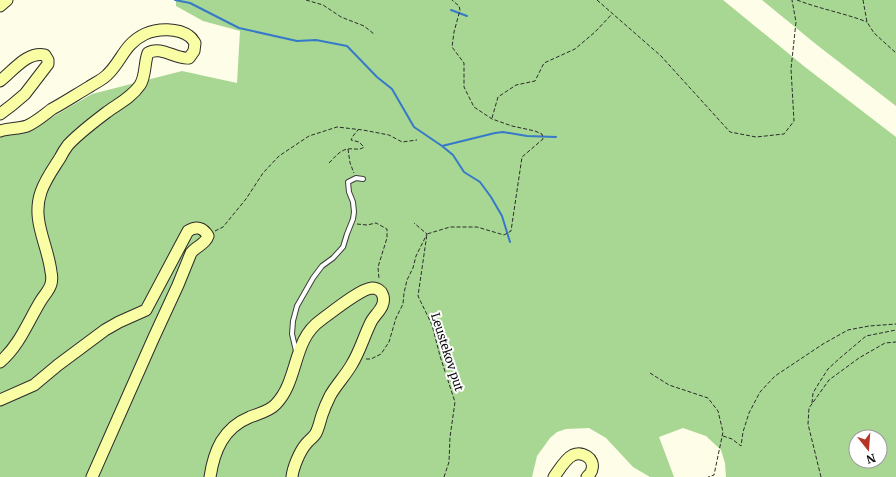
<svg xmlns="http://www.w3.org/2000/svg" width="896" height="477" viewBox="0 0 896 477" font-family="Merriweather,serif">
  <rect width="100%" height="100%" fill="#fefde8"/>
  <path fill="#a7d793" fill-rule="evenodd" d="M176,0H723L805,67L896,137V477H726L725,463L721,450L706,436L683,428L659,437L674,477H650L633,467L606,438L589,428L566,429L557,432L550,438L537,456L532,477H0V125L30,130L92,94L182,71L237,83L240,31L203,21L176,6ZM856,437H880V461H856Z
    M762,0H896V106L817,45Z"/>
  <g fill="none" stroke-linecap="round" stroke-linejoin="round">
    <path stroke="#3779c9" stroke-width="2" d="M175,0L190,3L239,28L297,41L316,40L347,46L377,77L392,89L414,127L442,146L453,155L464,172L480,182L491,197L502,216L510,242
      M451,10L467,16
      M442,146L495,133L503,132L527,136L556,137"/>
    <g stroke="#3d3d3d" stroke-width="6">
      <path id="service" d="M296,351L292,334L293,321L297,306L313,278L322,266L333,258L343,247L347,234L353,219L354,212L353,202L349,192L348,182L356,178L363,179"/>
    </g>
    <g stroke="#2c2c2c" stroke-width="13">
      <path id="secondary" d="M0,6L7,0
        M0,81C13,71 27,51 45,55L48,60V64L25,94L12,105L0,114
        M0,131C9,128 18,129 27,126C36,122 44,115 52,109C65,102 77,94 89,87C95,83 102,80 107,75C122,61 124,44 145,34C158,28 178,28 189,36C192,38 193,40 195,43L194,51L189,58C176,60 161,45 148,53C144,63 146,76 140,85C132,97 118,104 107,112C94,122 79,133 68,145C65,149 62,154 60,158C53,169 45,180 41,192C31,220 48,245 51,272C52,276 52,280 51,284C49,291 44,295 40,302C28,322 19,346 0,362
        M0,400L34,385L58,365L105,330L119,322L146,310L188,231C196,226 203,227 208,236C205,245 196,246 191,253L178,285L154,337L92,477
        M210,477C214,451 223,428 250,417C258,414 270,411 276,404C299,380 292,340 321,320C332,312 360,289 372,288C375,288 378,289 380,291C382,292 382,294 383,296C386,307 375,314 371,322C364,336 360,351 352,364C346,375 336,385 330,396C327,402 324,409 322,415C320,421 319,427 316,433C314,437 309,440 306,444C300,451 293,467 292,477
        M554,477C559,470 565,459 573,455C582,451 595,458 592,469C592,472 589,475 587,477"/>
    </g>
    <path stroke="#2c2c2c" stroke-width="1" stroke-dasharray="4 2" stroke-linecap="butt" d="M306,0L323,5L341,17L364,26L374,34
      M597,0L661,56L730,132L756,137L784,134L794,121L791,69L796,22L792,0
      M797,0C820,9 844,13 867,22
      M863,0L867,22L874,33L896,53
      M492,118L498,97L516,85L535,81L544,63L575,49L595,32L612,14
      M348,149L350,163L354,173
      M329,163C335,157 340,150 348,149C354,148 359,151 364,147L359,142L351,140L353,136L358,130
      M357,224L367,225L376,223L387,229V238L378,267L379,279
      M215,231L223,227L246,199L263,173L279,156L309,136L337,127L363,130L389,135L402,142L417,140
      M366,359H371L381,354L389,342L396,318L403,304L404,293L407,280L413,268L416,256L427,234L414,223
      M650,373L669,385L708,398L718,411L723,432L714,475L708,477
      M812,403L813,393L819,383L828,369L840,358L866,336L896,330
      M723,436L732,439L741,446L743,432L749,413L760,392L775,376L823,344L848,330L869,326L896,324
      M444,477L449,462L450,437L455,402L440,356L432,325L418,296L427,234L450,227H477L504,235L511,231L522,157L543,139L542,134L535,131L512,126L492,119L474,107L464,87V63L452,47L454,32L460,10L459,6L452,0
      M821,477L808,424L809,408L829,380L859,358L885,343L896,342"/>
    <use href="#service" stroke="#fff" stroke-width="4"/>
    <use href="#secondary" stroke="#f9fda4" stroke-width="11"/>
  </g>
  <g text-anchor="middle" stroke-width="4" stroke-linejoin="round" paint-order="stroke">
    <g font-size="12" fill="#0a0a0a" stroke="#fff">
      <text transform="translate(447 352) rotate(72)" y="4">Leustekov put</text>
    </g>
  </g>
  <g transform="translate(868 449) rotate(163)"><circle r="19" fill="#ffffff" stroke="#9d9d9d"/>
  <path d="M0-3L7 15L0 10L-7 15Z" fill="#b53627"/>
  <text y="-6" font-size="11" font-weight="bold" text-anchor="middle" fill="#0a0a0a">N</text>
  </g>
</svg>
